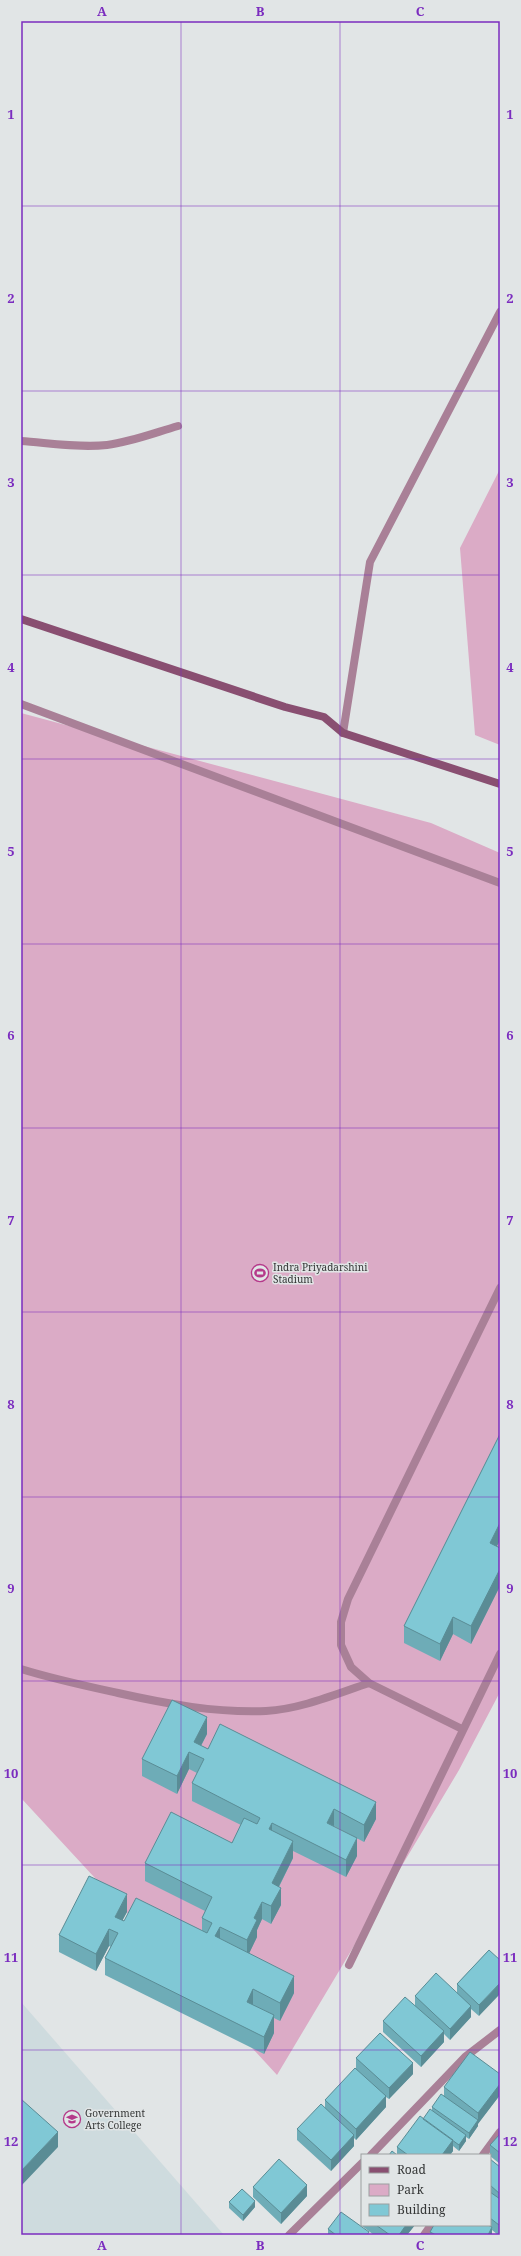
<svg xmlns="http://www.w3.org/2000/svg" width="521" height="2256" viewBox="0 0 521 2256" font-family="'Noto Serif',serif">
  <rect width="100%" height="100%" fill="#e1e5e6"/>
  <path fill="#cedbde" d="M21,2002L224,2235H21Z"/>
  <path fill="#dbabc6" d="M500,469V745L475,735L460,548Z
    M21,713L431,823L500,853V1692L459,1770L277,2075L21,1798Z"/>
  <g fill="none" stroke-linecap="round" stroke-linejoin="round">
    <path stroke="#a98097" stroke-width="8" d="M21,441C49,443 79,448 107,445C131,442 154,433 178,426
      M21,704L500,883
      M21,1669C53,1679 86,1686 118,1693C167,1704 216,1713 266,1711C301,1709 336,1694 369,1683
      M462,1729L369,1683L351,1667L341,1645V1622L348,1599L500,1288
      M349,1965L500,1654"/>
    <path stroke="#a98097" stroke-width="8" d="M343,733L370,562L500,312
      M371,2155L465,2057L500,2030
      M483,2155L500,2132
      M289,2235L362,2163
      M424,2235L431,2225"/>
    <path stroke="#894f71" stroke-width="8" d="M21,619L285,707L324,717L343,733L500,784"/>
  </g>
  <path fill="#6eacb7" d="M500,1434V1540L497,1546L500,1548V1586L471,1644L453,1634L440,1661L404,1643V1626Z
    M207,1734L201,1746L208,1749L376,1819L364,1842L334,1826L357,1856L346,1877L293,1851V1858L279,1887L281,1905L271,1924L262,1919L257,1930V1937L249,1953L294,1993L280,2021L274,2018V2033L264,2054L105,1975V1958L111,1947L109,1946L96,1971L59,1952V1935L127,1912L122,1920L124,1921L202,1931V1918L205,1911L145,1881V1863L232,1843L241,1825L192,1801V1783L197,1773L189,1769L177,1794L142,1776V1759Z
    M489,1950L479,2016L471,2009V2017L450,2040L444,2034V2042L421,2067L383,2032V2021L415,2005V1996L457,1993V1984Z
    M356,2058L413,2074L389,2099L386,2097V2107L356,2140L354,2138V2146L331,2171L297,2140V2129L325,2107V2100L356,2069Z
    M500,2074V2095L478,2123V2126L469,2139L466,2137V2141L459,2151L453,2146V2151L450,2155H389H397V2147L423,2119L432,2110V2107L444,2095V2087Z
    M500,2134V2164L490,2156V2145Z
    M490,2159L500,2167V2235H498L492,2230V2235H430V2232L434,2225H490Z
    M253,2187L307,2196L281,2224L253,2197Z
    M229,2202L255,2207L243,2221L229,2208Z
    M362,2214V2225H415L407,2235H374L362,2226Z
    M328,2229L369,2235H328Z"/>
  <path fill="#5a8c95" d="M500,1523V1540L490,1560V1543Z
    M500,1569V1586L471,1644V1626Z
    M453,1617V1634L440,1661V1644Z
    M207,1717V1734L196,1755L194,1742Z
    M189,1752V1769L177,1794V1776Z
    M376,1802V1819L364,1842V1825Z
    M334,1809V1826L327,1823Z
    M272,1823V1840L269,1829Z
    M357,1838V1856L346,1877V1860Z
    M293,1841V1858L272,1900V1883Z
    M281,1888V1905L271,1924V1906Z
    M127,1894V1912L116,1933L115,1917Z
    M262,1902V1919L257,1930V1937L247,1958V1940L254,1918Z
    M220,1927V1944L215,1936Z
    M109,1929V1946L96,1971V1954Z
    M294,1976V1993L280,2021V2003Z
    M500,1983V1994L479,2016V2005Z
    M253,1989V2007L247,2002Z
    M471,2006V2017L450,2040V2029Z
    M274,2015V2033L264,2054V2037Z
    M444,2031V2042L421,2067V2056Z
    M413,2063V2074L389,2099V2088Z
    M500,2084V2095L478,2124V2113Z
    M386,2096V2107L356,2140V2129Z
    M478,2120V2126L469,2139V2133Z
    M58,2132V2147L21,2186V2171Z
    M354,2135V2146L331,2171V2160Z
    M466,2135V2141L459,2151V2145Z
    M453,2140V2151L450,2155H442Z
    M307,2185V2196L281,2224V2213Z
    M255,2201V2207L243,2221V2215Z
    M500,2224V2235H499V2225Z
    M406,2225H415L407,2235H399Z
    M492,2227V2235H488Z"/>
  <path fill="#80c8d5" stroke="#5a8c95" d="M500,1434V1523L490,1543L500,1548V1569L471,1626L453,1617L440,1644L404,1626Z
    M172,1700L207,1717L194,1742L208,1749L220,1724L376,1802L364,1825L334,1809L327,1823L357,1838L346,1860L272,1823L269,1829L293,1841L272,1883L281,1888L271,1906L262,1902L254,1918L257,1920L247,1940L220,1927L215,1936L294,1976L280,2003L253,1989L247,2002L274,2015L264,2037L105,1958L118,1933L109,1929L96,1954L59,1935L89,1876L127,1894L115,1917L124,1921L136,1898L207,1933L212,1923L202,1918L212,1897L145,1863L171,1812L232,1843L244,1818L257,1824L260,1818L192,1783L204,1759L189,1752L177,1776L142,1759Z
    M489,1950L500,1960V1983L479,2005L457,1984Z
    M436,1973L471,2006L450,2029L415,1996Z
    M405,1997L444,2031L421,2056L383,2021Z
    M380,2033L413,2063L389,2088L356,2058Z
    M470,2052L500,2074V2084L478,2113L444,2087Z
    M355,2068L386,2096L356,2129L325,2100Z
    M441,2094L478,2120L469,2133L432,2107Z
    M21,2099L58,2132L21,2171Z
    M321,2104L354,2135L331,2160L297,2129Z
    M430,2109L466,2135L459,2145L423,2119Z
    M420,2116L453,2140L442,2155H408L397,2147Z
    M500,2134V2153L490,2145Z
    M392,2151L397,2155H389Z
    M279,2159L307,2185L281,2213L253,2187Z
    M490,2159L500,2167V2194L490,2185Z
    M242,2189L255,2201L243,2215L229,2202Z
    M490,2192L500,2199V2224L499,2225L490,2218Z
    M341,2212L369,2232L367,2235H336L328,2229Z
    M376,2225H406L399,2235H390Z
    M434,2225H488L492,2227L488,2235H436L430,2232Z"/>
  <path fill="none" stroke="#7b2cbf" stroke-width="1" stroke-opacity="0.55" d="M181,21V2235M340,21V2235M21,206H500M21,391H500M21,575H500M21,759H500M21,944H500M21,1128H500M21,1312H500M21,1497H500M21,1681H500M21,1865H500M21,2050H500"/>
  <defs>
    <g id="stadium-ring" transform="scale(0.9)"><circle r="9.5" fill="#e1e5e6" stroke="#b5398a" stroke-width="1.5"/><path d="M0-5a6.5 5 0 1 0 0 10a6.5 5 0 1 0 0-10ZM-3.5-1.8h7v3.6h-7Z" fill="#b5398a"/></g>
    <g id="university-ring" transform="scale(0.9)"><circle r="9.5" fill="#e1e5e6" stroke="#b5398a" stroke-width="1.5"/><path d="M0-5L7-2L0 1L-7-2ZM-4 1L0 2.5L4 1V4Q0 6-4 4Z" fill="#b5398a"/></g>
  </defs>
  <g fill-rule="evenodd">
    <use href="#stadium-ring" x="260" y="1273"/>
    <use href="#university-ring" x="72" y="2119"/>
  </g>
  <g text-anchor="middle" stroke-width="3" stroke-linejoin="round" paint-order="stroke">
    <g font-size="10" fill="#353737" stroke="#e1e5e6" text-anchor="start">
      <text x="273" y="1271">Indra Priyadarshini<tspan x="273" dy="12">Stadium</tspan></text>
      <text x="85" y="2117">Government<tspan x="85" dy="12">Arts College</tspan></text>
    </g>
  </g>
  <rect width="521" height="2256" fill="none" stroke="#e1e5e6" stroke-width="44"/>
  <rect x="361" y="2154" width="130" height="72" fill="#e1e5e6" stroke="#9c9fa0"/>
  <rect x="369" y="2167" width="20" height="6" fill="#894f71" stroke="#9c9fa0"/>
  <text x="397" y="2174" font-size="12" fill="#353737">Road</text>
  <rect x="369" y="2184" width="20" height="12" fill="#dbabc6" stroke="#9c9fa0"/>
  <text x="397" y="2194" font-size="12" fill="#353737">Park</text>
  <rect x="369" y="2204" width="20" height="12" fill="#80c8d5" stroke="#9c9fa0"/>
  <text x="397" y="2214" font-size="12" fill="#353737">Building</text>
  <rect x="22" y="22" width="477" height="2212" fill="none" stroke="#7b2cbf" stroke-width="1.5"/>
  <g font-size="13" text-anchor="middle" font-weight="bold" fill="#7b2cbf">
    <text x="102" y="16">A</text>
    <text x="260" y="16">B</text>
    <text x="420" y="16">C</text>
    <text x="11" y="119">1</text>
    <text x="510" y="119">1</text>
    <text x="11" y="303">2</text>
    <text x="510" y="303">2</text>
    <text x="11" y="487">3</text>
    <text x="510" y="487">3</text>
    <text x="11" y="672">4</text>
    <text x="510" y="672">4</text>
    <text x="11" y="856">5</text>
    <text x="510" y="856">5</text>
    <text x="11" y="1040">6</text>
    <text x="510" y="1040">6</text>
    <text x="11" y="1225">7</text>
    <text x="510" y="1225">7</text>
    <text x="11" y="1409">8</text>
    <text x="510" y="1409">8</text>
    <text x="11" y="1593">9</text>
    <text x="510" y="1593">9</text>
    <text x="11" y="1778">10</text>
    <text x="510" y="1778">10</text>
    <text x="11" y="1962">11</text>
    <text x="510" y="1962">11</text>
    <text x="11" y="2146">12</text>
    <text x="510" y="2146">12</text>
    <text x="102" y="2250">A</text>
    <text x="260" y="2250">B</text>
    <text x="420" y="2250">C</text>
  </g>
</svg>
